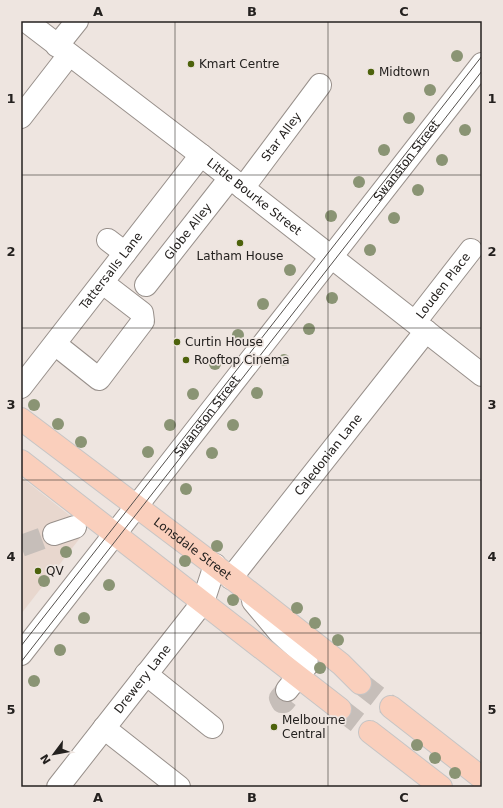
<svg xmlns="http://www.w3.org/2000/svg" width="503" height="808" viewBox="0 0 503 808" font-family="'DejaVu Sans',sans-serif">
  <rect width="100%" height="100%" fill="#eee5e0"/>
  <path fill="#e8d7ce" d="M21,477L87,529L21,614Z"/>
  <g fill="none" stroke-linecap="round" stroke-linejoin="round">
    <path stroke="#c6beb9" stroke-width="22" stroke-dasharray="22 11" stroke-linecap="butt" d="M21,546L54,534
      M287,690L280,698L282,702H284L291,693"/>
    <path stroke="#c6beb9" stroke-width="22" stroke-dasharray="22 11" stroke-linecap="butt" d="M360,683L391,707
      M340,709L370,732"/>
    <g stroke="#98908b" stroke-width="24">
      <g id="minor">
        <path id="s1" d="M26,21L201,155L482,375"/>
        <path d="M57,46L77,21"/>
        <path d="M21,117L69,55"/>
        <path id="s2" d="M243,188L320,85"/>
        <path d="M108,240L125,253"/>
        <path id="s3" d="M146,285L230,178"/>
        <path id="s4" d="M415,322L471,250"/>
        <path d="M55,344L99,379L143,321L142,313L103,283"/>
        <path id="s5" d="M21,387L201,155"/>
        <path d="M54,534L75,527"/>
        <path id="s6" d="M231,578L426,331"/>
        <path d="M253,601L279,632L306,656L307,665L287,690"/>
        <path id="s7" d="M21,654L482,64"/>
        <path d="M146,674L212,727"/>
        <path d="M104,728L179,787"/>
        <path id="s8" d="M58,787L203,602L215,565"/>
      </g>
    </g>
    <g stroke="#c6c5c5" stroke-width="24">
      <g id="major">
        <path id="s9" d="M21,419L238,583L341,664L360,683"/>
        <path d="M21,461L340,709"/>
        <path d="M391,707L482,778"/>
        <path d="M370,732L441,787"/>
      </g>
    </g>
    <use href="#minor" stroke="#fff" stroke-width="22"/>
    <use href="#major" stroke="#facfbc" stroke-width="22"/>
    <path stroke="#54504d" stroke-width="1" d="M21,646L482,56
      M21,662L482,71"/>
  </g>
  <g fill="#8a9474">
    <circle cx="457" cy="56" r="6"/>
    <circle cx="430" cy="90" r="6"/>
    <circle cx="409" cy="118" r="6"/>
    <circle cx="465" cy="130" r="6"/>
    <circle cx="384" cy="150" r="6"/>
    <circle cx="442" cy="160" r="6"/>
    <circle cx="359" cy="182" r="6"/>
    <circle cx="418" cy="190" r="6"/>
    <circle cx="331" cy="216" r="6"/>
    <circle cx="394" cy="218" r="6"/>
    <circle cx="370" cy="250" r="6"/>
    <circle cx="290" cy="270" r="6"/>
    <circle cx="332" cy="298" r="6"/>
    <circle cx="263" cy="304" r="6"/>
    <circle cx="309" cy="329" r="6"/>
    <circle cx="238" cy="335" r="6"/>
    <circle cx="284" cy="360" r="6"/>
    <circle cx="215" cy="364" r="6"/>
    <circle cx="257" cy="393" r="6"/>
    <circle cx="193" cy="394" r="6"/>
    <circle cx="34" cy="405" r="6"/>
    <circle cx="58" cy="424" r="6"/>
    <circle cx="170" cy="425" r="6"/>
    <circle cx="233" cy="425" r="6"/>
    <circle cx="81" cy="442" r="6"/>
    <circle cx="148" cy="452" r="6"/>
    <circle cx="212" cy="453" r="6"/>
    <circle cx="186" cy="489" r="6"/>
    <circle cx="217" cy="546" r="6"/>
    <circle cx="66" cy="552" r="6"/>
    <circle cx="185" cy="561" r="6"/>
    <circle cx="44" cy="581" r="6"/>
    <circle cx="109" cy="585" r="6"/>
    <circle cx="233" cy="600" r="6"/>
    <circle cx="297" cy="608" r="6"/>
    <circle cx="84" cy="618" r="6"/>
    <circle cx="315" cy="623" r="6"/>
    <circle cx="338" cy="640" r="6"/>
    <circle cx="60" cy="650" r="6"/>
    <circle cx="320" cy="668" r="6"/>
    <circle cx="34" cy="681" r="6"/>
    <circle cx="417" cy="745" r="6"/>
    <circle cx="435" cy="758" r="6"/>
    <circle cx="455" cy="773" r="6"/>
  </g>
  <path fill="none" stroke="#24211f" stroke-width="1" stroke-opacity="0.55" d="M175,21V787M328,21V787M21,175H482M21,328H482M21,480H482M21,633H482"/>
  <g fill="#4d620c" stroke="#eee5e0" stroke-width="1.5">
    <circle cx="191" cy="64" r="4"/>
    <circle cx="371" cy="72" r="4"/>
    <circle cx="240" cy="243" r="4"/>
    <circle cx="177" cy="342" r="4"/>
    <circle cx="186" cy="360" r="4"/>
    <circle cx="38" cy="571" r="4"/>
    <circle cx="274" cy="727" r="4"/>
  </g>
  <g text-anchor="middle" stroke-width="3.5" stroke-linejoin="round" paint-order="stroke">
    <g font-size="12" fill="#24211f" stroke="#eee5e0" text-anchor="start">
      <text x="199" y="68">Kmart Centre</text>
      <text x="379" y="76">Midtown</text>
      <text x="240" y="260" text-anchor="middle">Latham House</text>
      <text x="185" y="346">Curtin House</text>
      <text x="194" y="364">Rooftop Cinema</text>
      <text x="46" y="575">QV</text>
      <text x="282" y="724">Melbourne<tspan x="282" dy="14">Central</tspan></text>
    </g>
    <g font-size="12" fill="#24211f" stroke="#eee5e0">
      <text dy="4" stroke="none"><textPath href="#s2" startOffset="64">Star Alley</textPath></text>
      <text dy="4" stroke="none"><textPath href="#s7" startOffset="626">Swanston Street</textPath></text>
      <text dy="4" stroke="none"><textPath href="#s1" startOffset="288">Little Bourke Street</textPath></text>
      <text dy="4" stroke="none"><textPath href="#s3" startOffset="68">Globe Alley</textPath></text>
      <text dy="4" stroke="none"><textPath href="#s5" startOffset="147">Tattersalls Lane</textPath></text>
      <text dy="4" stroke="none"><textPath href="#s4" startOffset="46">Louden Place</textPath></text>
      <text dy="4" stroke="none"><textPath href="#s7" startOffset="302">Swanston Street</textPath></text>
      <text dy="4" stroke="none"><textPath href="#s6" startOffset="157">Caledonian Lane</textPath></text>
      <text dy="4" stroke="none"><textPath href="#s9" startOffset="215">Lonsdale Street</textPath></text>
      <text dy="4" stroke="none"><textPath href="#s8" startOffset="137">Drewery Lane</textPath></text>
    </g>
  </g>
  <rect width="503" height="808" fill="none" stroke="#eee5e0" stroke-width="44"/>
  <g transform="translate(54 754) rotate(238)" stroke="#eee5e0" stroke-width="3" paint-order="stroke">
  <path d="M0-3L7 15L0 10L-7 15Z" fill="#24211f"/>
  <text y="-6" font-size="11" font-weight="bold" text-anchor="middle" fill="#24211f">N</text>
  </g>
  <rect x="22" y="22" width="459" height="764" fill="none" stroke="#24211f" stroke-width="1.5"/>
  <g font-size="13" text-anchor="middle" font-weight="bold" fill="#24211f">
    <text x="98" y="16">A</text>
    <text x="252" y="16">B</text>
    <text x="404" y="16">C</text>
    <text x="11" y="103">1</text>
    <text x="492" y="103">1</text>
    <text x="11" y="256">2</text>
    <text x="492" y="256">2</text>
    <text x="11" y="409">3</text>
    <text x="492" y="409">3</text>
    <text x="11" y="561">4</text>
    <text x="492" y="561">4</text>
    <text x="11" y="714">5</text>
    <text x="492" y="714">5</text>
    <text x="98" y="802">A</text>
    <text x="252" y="802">B</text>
    <text x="404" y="802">C</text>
  </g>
</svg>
